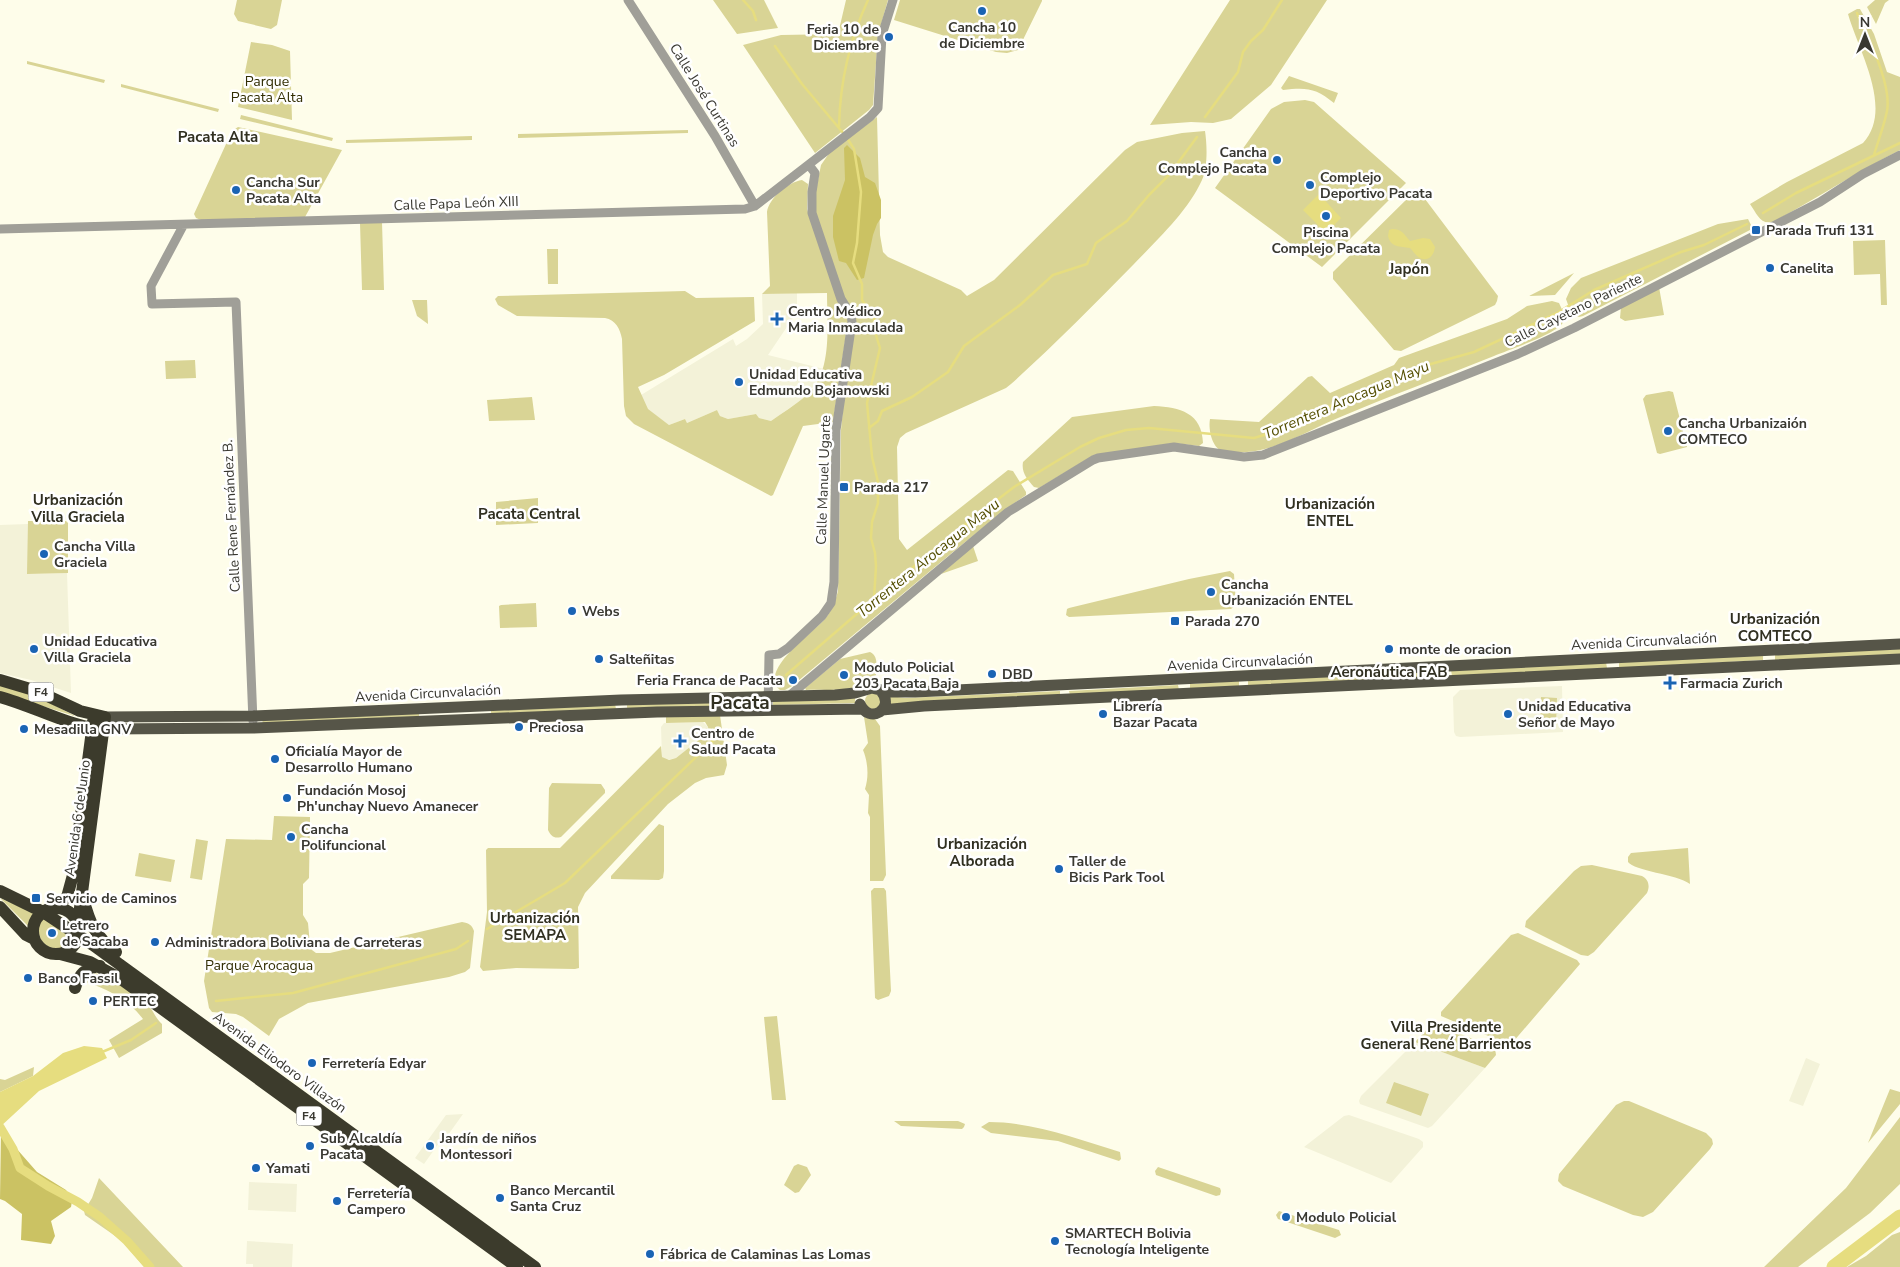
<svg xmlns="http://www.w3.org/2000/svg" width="1900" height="1267" viewBox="0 0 1900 1267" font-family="'Nunito Sans',sans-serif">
  <rect width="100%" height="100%" fill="#fefdea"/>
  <path fill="#f3f2d8" d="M797,293V312L768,355L824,369L808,395L771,421L759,418L756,414L728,419L720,416L717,410L687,423L685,419L669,425L647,409L641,395L733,339L736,346L747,339L763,324L762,294Z
    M28,524V574L67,573L71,693L31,680L0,673V525Z
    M1562,686L1563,732L1460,737L1456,736L1454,732L1453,697L1460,690Z
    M703,722L708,727L709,732L705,736L676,758L667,760L662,757L661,727L664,723Z
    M1415,1042L1485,1068L1432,1126L1428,1128L1360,1104L1359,1101L1361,1096Z
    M1806,1058L1820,1064L1803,1106L1789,1101Z
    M463,1114L448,1135L446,1133L424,1164L415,1158L446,1115Z
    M1349,1115L1419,1139L1423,1142V1147L1391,1183L1304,1147L1344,1116Z
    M249,1182L297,1184L296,1212L248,1210Z
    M247,1241L293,1244L292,1267H253V1264H246Z"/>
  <path fill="#d9d495" d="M237,0H282L277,25L271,29L238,21L234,14Z
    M713,0H764L778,28L737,34Z
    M846,0H888L878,35L873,105L869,110L815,153L743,45L781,35L838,34Z
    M900,0H1042V1L1018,50L1007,53L996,52L894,20Z
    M1230,0H1327L1271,85L1231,119L1213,123L1191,122L1150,125Z
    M1875,0H1889L1885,3L1876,24L1867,7Z
    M1857,9H1860L1874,34L1887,72L1900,77V150C1857,172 1817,198 1775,221C1761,227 1757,214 1750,204L1787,182L1863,143C1894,109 1859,52 1848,14Z
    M251,42L272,45L290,51L292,120L238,107Z
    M27,61L105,80L104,83L27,64Z
    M1289,76L1338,93L1334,103C1316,88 1306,87 1283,90L1281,88Z
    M121,84L219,109L218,112L121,87Z
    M1305,100L1314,102L1406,183L1322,267L1215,188L1271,109L1284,102Z
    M241,115L333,138L332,141L240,119Z
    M877,117L880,235L883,252L888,257L961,290L967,296L994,280L1125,150L1137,142L1182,133L1205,131C1207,144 1208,167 1202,180C1188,211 1157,240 1133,265C1093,306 1053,346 1011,384L1006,388L906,433L900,438L897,447L899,539L907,550L1008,470L1013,471L1026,492V495L1006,509L953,552L792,686L785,690H780C757,671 814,632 825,619C832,610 835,602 838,591L841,430L844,398L856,319L844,300L814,210L816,190L821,165L830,152Z
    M238,127L342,150L305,217L201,220L196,218L194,214L232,131Z
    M688,130V133L518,138V134Z
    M472,136V140L346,143V140Z
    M802,180L808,184L807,209L833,287L848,321L833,422L803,426L773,495L771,496L634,424L626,416L624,406L622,339C620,329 616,320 605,318L517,316L498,305L495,299L498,296L685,291L696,298L754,297L755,321L664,375L638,387L648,409L669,425L685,419L687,423L717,410L720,416L728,419L756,414L759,418L771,421C782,413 795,405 806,396C833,374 827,325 827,293L762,294L770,286L767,212C769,198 788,182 802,180Z
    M1419,191L1498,296L1497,301L1495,305L1401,351L1394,350L1333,279V272L1414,192Z
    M1748,219L1752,227L1750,230L1583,316L1579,317L1571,313L1566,299L1571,288L1581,278L1718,224Z
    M382,222L384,290H362L360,223Z
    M1885,240L1887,305H1881L1880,274L1854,275L1853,241Z
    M547,249H558V284H548Z
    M1574,273L1555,295L1529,296Z
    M1659,287L1664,315L1625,321L1620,318L1621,307Z
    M412,300H427L428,324L417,316Z
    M1552,301L1559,303C1563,312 1568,319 1560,326C1549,336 1509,350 1494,356C1442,377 1389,396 1338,418C1316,427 1295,440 1272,447C1256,452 1239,454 1223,451C1212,449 1208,429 1210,419L1259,422L1308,377L1312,376L1330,393L1394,365L1399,358L1507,319L1527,306Z
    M195,360L196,378L166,379L165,361Z
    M1669,391L1673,392L1687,447L1660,454L1657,453L1643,399L1646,395Z
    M532,397L535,420L489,421L487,400Z
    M1154,406C1180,407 1202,413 1203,443L1199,446L1174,443L1094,455L1039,488L1034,487C1028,480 1021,473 1023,462L1072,417Z
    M538,498V523L496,525V502Z
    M28,521H66L68,523V573L27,574Z
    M973,546L978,561L941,574Z
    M1230,571L1234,574L1236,605L1231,609L1069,617L1066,615L1067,609L1069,608L1189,579Z
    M536,603L537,627L500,628L499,606L501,605Z
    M1900,649V655L1775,660V655Z
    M870,652C879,656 876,667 876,675C859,694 830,689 806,690L805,688L840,659Z
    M1763,654V660L1619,668V662Z
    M1606,662L1607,668L1452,676L1451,670Z
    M1440,671V676L1248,686V681Z
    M1239,681V686L1190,689V684Z
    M0,685C27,691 51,703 75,716L0,693Z
    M1178,685L1179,690L1070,695L1069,691Z
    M1060,691V696L890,705V696L905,698Z
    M865 701a8 8 0 1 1 16 0a8 8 0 1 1-16 0Z
    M1541,697L1557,698L1556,725L1540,724Z
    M855,698V703L773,705V701Z
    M718,701V706L627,709V704Z
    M615,704L616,709L491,715V710Z
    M419,713V718L263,724L262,719Z
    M666,715H720L727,765L724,775L706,778L695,783L668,804L585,893L578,907L579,968L575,969L516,968L483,971L480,967L487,912L486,850L488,848H560L661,746L662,757L669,760L676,758L709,732L708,727L705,722L666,723Z
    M864,717L875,719L880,726L886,875L883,881H870V817L868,813L869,795L865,789C869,777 868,762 863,750L868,743Z
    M552,783L601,784L605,790V793L561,837C554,839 551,836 548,830L549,788Z
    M274,816L310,817L309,878L303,884V915L308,923L310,945L312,950L316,953H330L462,922C469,923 472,925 474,931L470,968L465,972L449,977L308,1003L279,1019L269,1036L243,1017L236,1014L212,1012L209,1008L204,981L226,839L272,840Z
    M659,824L664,826V871L663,878L659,880L611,879V876Z
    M196,839L208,841L202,880L190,878Z
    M1688,848L1690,884C1676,874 1634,871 1628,862V857L1631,853Z
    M139,853L175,860L171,882L135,876Z
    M1592,865L1642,876C1649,880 1650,886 1647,893L1594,952L1588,956L1581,955L1525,927L1526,921L1574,871L1581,866Z
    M874,888H884L886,891L891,991L889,996L878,1000L875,998L871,891Z
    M0,898L34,913L28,926Z
    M42,917L75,937C60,961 28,944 42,917Z
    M1518,933L1577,960L1580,964L1513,1042L1505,1043L1441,1016V1012L1511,935Z
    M94,973C107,975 138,995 148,1005C154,1011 155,1018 162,1024V1033L119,1058L109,1040L143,1019C129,1000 105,987 82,981L85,977Z
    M777,1016L786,1100H772L764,1017Z
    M1433,1023L1495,1048L1496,1055L1485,1068L1415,1042Z
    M34,1067L33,1076L0,1092V1079L5,1080Z
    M1394,1082L1429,1094L1421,1116L1386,1103Z
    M1890,1089L1900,1092V1104L1868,1143Z
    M1624,1101H1629L1706,1133L1712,1139L1713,1144L1710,1149L1653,1212L1643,1217L1633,1215L1563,1186L1558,1181L1559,1174L1616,1105Z
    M1900,1117V1184L1870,1213L1798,1267H1764L1846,1188Z
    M894,1121H958L965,1124L964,1127L962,1129L901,1126Z
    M989,1122C1034,1122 1078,1139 1120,1152L1121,1159L1119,1161L1058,1141L991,1133L981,1127Z
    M798,1164L807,1167L811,1175L799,1192L795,1193L784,1185L794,1166Z
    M1158,1167L1220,1188L1221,1191L1220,1195L1216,1196L1156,1175L1155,1171Z
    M99,1178L183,1267H144L121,1240L85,1215L84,1211L92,1198Z
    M1279,1211L1339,1230L1341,1235L1335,1238L1278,1219L1276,1215Z
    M1900,1232V1267H1847L1866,1256L1892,1235Z"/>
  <path fill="#cbc263" d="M847,145L860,158L865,177L875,183L881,200V218L877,224L873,235L864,278L857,280L846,263L839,261L833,237V216L845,180L844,148Z
    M1,1131L37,1172L66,1190L72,1201L71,1207L51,1221L55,1236L51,1244L21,1240L22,1214L5,1201L0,1199Z"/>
  <path fill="#e6dd7f" d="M1319,194L1341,218L1326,233L1303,210Z
    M1392,229C1403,229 1404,235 1410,241L1423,238L1430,239L1435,247C1434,255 1429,262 1420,258C1416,256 1413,251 1410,248C1400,246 1391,248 1388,236L1389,230Z
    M84,1046L102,1048L107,1058L39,1091L0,1127V1092L33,1076L63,1053Z"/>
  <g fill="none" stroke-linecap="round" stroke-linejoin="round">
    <path stroke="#e6dd7f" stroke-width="2.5" d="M743,0L753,11L756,20
      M1857,13C1868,38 1892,84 1887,111C1884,126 1878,141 1874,155
      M775,46L802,84L844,134
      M1205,117L1238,72L1243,52L1251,41L1263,30L1282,0
      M839,126C840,83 850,39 868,0
      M847,138L854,149L861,192L857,243L853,263L862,284V300L874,316L875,332L880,348L867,403L872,457L878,482V503L872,522L871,538L875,553L876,566L874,599
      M1763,213L1796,193L1900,143
      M869,428L878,421L882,411L912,397L948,372L964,346L1020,305L1053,275L1087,264L1096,243L1127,221L1149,195L1169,175L1197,137
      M786,675L874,599L967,523L1014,487L1080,447L1099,438L1126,430L1149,428L1254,438L1264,435L1420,367L1474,352L1557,313L1594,290L1681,252L1704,245L1747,224
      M487,929L565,883L719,735
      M216,1001L293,993L456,949L468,941
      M102,1052L131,1040L156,1023"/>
    <path stroke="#e6dd7f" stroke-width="9" d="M0,1127L13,1149L20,1168L48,1186L78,1202L100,1217L127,1241L150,1267"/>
    <path stroke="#e6dd7f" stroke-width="15" d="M1834,1267L1900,1217"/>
    <path stroke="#a09f98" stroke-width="9" d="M628,0L715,136L755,206
      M183,226L151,286L152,304L236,302L253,721
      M0,229L745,209L755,206L870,117L878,108L882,35L893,0
      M789,696L1008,512L1093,460L1098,458L1174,447L1244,457L1263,455L1518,354L1574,328L1820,202L1863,174L1900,155
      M768,710L769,655L779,654L788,648L822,616L831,603L834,582L836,430L852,322L851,315L841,299L812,213V192L815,173L809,165"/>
    <path stroke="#565548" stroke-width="11" d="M860,704C869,725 896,709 881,691
      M882,710L924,706L1900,659
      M105,717L253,716L621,700L835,695L855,693L872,688L891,692H915L1900,644
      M104,729L253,728L657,712L863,709"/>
    <path stroke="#3c3b2c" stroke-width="12" d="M0,680L37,691L80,711L105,717L78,923
      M0,697C33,706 64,724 99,729
      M0,891L43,912L93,945L535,1267
      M83,898C90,924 95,936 116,952
      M0,907L26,935L34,939
      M33 931a23 23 0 1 1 46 0a23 23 0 1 1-46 0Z
      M54,908L67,897L73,875L94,715
      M60,954L90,962L121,979L517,1267
      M75,988C79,974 85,968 100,966"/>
  </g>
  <g fill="#1a64b4" stroke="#fff" stroke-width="2">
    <circle cx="982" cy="11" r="5"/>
    <circle cx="889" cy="37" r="5"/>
    <circle cx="1277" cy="160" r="5"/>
    <circle cx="1310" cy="185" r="5"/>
    <circle cx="236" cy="190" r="5"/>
    <circle cx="1326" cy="216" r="5"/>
    <rect x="1751" y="225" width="10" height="10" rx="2.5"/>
    <circle cx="1770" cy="268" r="5"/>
    <path d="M774.5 311.5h5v5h5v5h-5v5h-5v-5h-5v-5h5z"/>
    <circle cx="739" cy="382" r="5"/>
    <circle cx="1668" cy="431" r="5"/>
    <rect x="839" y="482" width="10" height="10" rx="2.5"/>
    <circle cx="44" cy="554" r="5"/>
    <circle cx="1211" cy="592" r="5"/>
    <circle cx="572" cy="611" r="5"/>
    <rect x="1170" y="616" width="10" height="10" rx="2.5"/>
    <circle cx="34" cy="649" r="5"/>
    <circle cx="1389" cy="649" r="5"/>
    <circle cx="599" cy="659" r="5"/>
    <circle cx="992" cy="674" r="5"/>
    <circle cx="844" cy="675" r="5"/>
    <circle cx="793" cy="680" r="5"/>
    <path d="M1667.5 675.5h5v5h5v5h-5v5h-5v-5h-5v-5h5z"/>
    <circle cx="1103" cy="714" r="5"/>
    <circle cx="1508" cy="714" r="5"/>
    <circle cx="519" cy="727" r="5"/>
    <circle cx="24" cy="729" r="5"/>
    <path d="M677.5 733.5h5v5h5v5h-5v5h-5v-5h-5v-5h5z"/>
    <circle cx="275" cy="759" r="5"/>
    <circle cx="287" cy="798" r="5"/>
    <circle cx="291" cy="837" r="5"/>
    <circle cx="1059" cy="869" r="5"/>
    <rect x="31" y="893" width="10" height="10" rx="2.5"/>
    <circle cx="52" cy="933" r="5"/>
    <circle cx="155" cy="942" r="5"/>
    <circle cx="28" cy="978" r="5"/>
    <circle cx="93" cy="1001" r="5"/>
    <circle cx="312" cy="1063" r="5"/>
    <circle cx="310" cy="1146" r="5"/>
    <circle cx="430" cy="1146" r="5"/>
    <circle cx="256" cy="1168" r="5"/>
    <circle cx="500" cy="1198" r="5"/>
    <circle cx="337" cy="1201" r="5"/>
    <circle cx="1286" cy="1217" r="5"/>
    <circle cx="1055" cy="1241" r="5"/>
    <circle cx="650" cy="1254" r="5"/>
  </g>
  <g text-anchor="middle" stroke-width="5" stroke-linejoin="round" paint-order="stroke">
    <g fill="#fff" stroke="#74746f" stroke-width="1">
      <rect x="28.5" y="682.5" width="25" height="19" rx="4"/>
      <rect x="296.5" y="1106.5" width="25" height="19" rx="4"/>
    </g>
    <g font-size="12" font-weight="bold" fill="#393831">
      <text x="41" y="696">F4</text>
      <text x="309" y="1120">F4</text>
    </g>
    <g font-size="14" font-weight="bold" fill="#393831" stroke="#fff" text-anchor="start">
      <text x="982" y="32" text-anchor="middle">Cancha 10<tspan x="982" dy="16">de Diciembre</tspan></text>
      <text x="879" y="34" text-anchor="end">Feria 10 de<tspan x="879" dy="16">Diciembre</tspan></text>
      <text x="1267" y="157" text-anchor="end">Cancha<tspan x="1267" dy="16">Complejo Pacata</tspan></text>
      <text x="1320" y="182">Complejo<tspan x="1320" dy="16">Deportivo Pacata</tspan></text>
      <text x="246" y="187">Cancha Sur<tspan x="246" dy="16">Pacata Alta</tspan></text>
      <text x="1766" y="235">Parada Trufi 131</text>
      <text x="1326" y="237" text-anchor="middle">Piscina<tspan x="1326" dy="16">Complejo Pacata</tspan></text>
      <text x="1780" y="273">Canelita</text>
      <text x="788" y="316">Centro Médico<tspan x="788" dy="16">Maria Inmaculada</tspan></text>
      <text x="749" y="379">Unidad Educativa<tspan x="749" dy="16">Edmundo Bojanowski</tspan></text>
      <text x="1678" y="428">Cancha Urbanizaión<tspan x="1678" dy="16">COMTECO</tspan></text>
      <text x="854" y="492">Parada 217</text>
      <text x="54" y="551">Cancha Villa<tspan x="54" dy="16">Graciela</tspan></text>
      <text x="1221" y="589">Cancha<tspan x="1221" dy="16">Urbanización ENTEL</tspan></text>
      <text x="582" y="616">Webs</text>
      <text x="1185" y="626">Parada 270</text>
      <text x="44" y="646">Unidad Educativa<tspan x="44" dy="16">Villa Graciela</tspan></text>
      <text x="1399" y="654">monte de oracion</text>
      <text x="609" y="664">Salteñitas</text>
      <text x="854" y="672">Modulo Policial<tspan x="854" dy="16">203 Pacata Baja</tspan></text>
      <text x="1002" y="679">DBD</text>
      <text x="783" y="685" text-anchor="end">Feria Franca de Pacata</text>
      <text x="1680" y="688">Farmacia Zurich</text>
      <text x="1113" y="711">Librería<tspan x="1113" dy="16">Bazar Pacata</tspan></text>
      <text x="1518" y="711">Unidad Educativa<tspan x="1518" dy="16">Señor de Mayo</tspan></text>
      <text x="529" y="732">Preciosa</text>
      <text x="34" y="734">Mesadilla GNV</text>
      <text x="691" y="738">Centro de<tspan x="691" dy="16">Salud Pacata</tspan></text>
      <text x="285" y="756">Oficialía Mayor de<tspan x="285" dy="16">Desarrollo Humano</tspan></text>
      <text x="297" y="795">Fundación Mosoj<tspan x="297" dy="16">Ph'unchay Nuevo Amanecer</tspan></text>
      <text x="301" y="834">Cancha<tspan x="301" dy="16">Polifuncional</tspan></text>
      <text x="1069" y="866">Taller de<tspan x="1069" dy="16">Bicis Park Tool</tspan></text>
      <text x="46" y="903">Servicio de Caminos</text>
      <text x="62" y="930">Letrero<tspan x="62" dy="16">de Sacaba</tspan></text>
      <text x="165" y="947">Administradora Boliviana de Carreteras</text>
      <text x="38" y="983">Banco Fassil</text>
      <text x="103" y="1006">PERTEC</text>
      <text x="322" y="1068">Ferretería Edyar</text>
      <text x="320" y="1143">Sub Alcaldía<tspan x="320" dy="16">Pacata</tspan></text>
      <text x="440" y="1143">Jardín de niños<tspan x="440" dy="16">Montessori</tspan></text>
      <text x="266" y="1173">Yamati</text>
      <text x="510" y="1195">Banco Mercantil<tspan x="510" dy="16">Santa Cruz</tspan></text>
      <text x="347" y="1198">Ferretería<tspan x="347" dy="16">Campero</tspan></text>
      <text x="1296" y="1222">Modulo Policial</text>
      <text x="1065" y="1238">SMARTECH Bolivia<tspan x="1065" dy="16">Tecnología Inteligente</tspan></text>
      <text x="660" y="1259">Fábrica de Calaminas Las Lomas</text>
    </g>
    <g font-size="14" fill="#322e04" stroke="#fff">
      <text x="267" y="86">Parque<tspan x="267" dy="16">Pacata Alta</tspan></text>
      <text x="259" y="970">Parque Arocagua</text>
    </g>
    <g font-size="14" fill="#393831" stroke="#fff">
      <text transform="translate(705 95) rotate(58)" y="5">Calle José Curtinas</text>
      <text transform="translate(456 203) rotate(-2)" y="5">Calle Papa León XIII</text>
      <text transform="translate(1573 310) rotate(-26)" y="5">Calle Cayetano Pariente</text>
      <text transform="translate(823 480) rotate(-88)" y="5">Calle Manuel Ugarte</text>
      <text transform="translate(231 516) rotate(-93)" y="5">Calle Rene Fernández B.</text>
      <text transform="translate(1644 641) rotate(-3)" y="5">Avenida Circunvalación</text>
      <text transform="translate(1240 662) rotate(-3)" y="5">Avenida Circunvalación</text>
      <text transform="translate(428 693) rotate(-3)" y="5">Avenida Circunvalación</text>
      <text transform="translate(77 818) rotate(-82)" y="5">Avenida 6 de Junio</text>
      <text transform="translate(280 1062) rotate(36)" y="5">Avenida Eliodoro Villazón</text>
    </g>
    <g font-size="15" font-weight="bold" fill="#313021" stroke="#fff">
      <text x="218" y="142">Pacata Alta</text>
      <text x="1409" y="274">Japón</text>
      <text x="78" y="505">Urbanización<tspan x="78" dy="17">Villa Graciela</tspan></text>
      <text x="1330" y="509">Urbanización<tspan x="1330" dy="17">ENTEL</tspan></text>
      <text x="529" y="519">Pacata Central</text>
      <text x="1775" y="624">Urbanización<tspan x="1775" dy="17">COMTECO</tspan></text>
      <text x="1389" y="677">Aeronáutica FAB</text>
      <text x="982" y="849">Urbanización<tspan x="982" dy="17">Alborada</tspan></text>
      <text x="535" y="923">Urbanización<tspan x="535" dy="17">SEMAPA</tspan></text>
      <text x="1446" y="1032">Villa Presidente<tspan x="1446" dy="17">General René Barrientos</tspan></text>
    </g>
    <g font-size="15" font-style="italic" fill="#544e00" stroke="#fff">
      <text transform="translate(1346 400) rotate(-23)" y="5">Torrentera Arocagua Mayu</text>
      <text transform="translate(928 558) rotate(-39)" y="5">Torrentera Arocagua Mayu</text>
    </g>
    <g font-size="19" font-weight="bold" fill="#313021" stroke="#fff">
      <text x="740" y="709">Pacata</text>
    </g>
  </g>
  <g transform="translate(1865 35)" stroke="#ffffff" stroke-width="4" paint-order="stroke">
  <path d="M0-4L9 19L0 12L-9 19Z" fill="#393831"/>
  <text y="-8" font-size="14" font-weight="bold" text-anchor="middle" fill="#393831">N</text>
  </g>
</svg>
